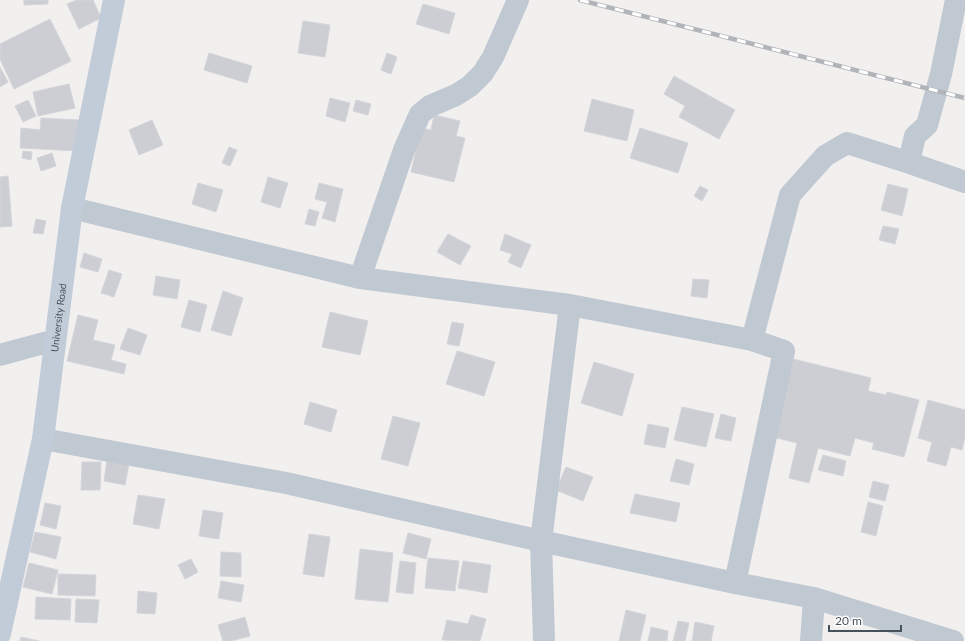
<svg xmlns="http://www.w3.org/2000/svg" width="965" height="641" viewBox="0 0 965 641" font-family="Lato,sans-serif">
  <rect width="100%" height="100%" fill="#f2efef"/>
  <path fill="#ccced4" stroke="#d3d5db" d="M24,0H48V4L24,5Z
    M77,0H93L101,18L79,29L67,4Z
    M423,4L455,13L449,34L416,24Z
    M50,19L71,61L14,89L0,59V44Z
    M303,21L330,25L325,57L298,53Z
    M209,53L252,66L247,83L204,70Z
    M387,53L397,57L391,74L381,70Z
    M0,67L8,82L0,87Z
    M674,76L735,110L719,139L679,117L685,106L664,94Z
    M69,84L75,108L38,116L33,92Z
    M330,98L350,103L345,122L326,116Z
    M592,99L634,110L627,141L584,131Z
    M28,100L36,116L23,122L15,106Z
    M356,100L371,104L368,115L353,111Z
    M434,115L460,121L456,136L465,138L454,182L411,172L421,128L431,130Z
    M41,118L80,120L77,151L20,148L21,128L40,130Z
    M152,120L163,145L139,155L129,130Z
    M640,128L688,143L678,173L630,158Z
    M229,147L237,150L230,166L222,163Z
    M23,151L32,152L31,160L22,158Z
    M52,153L56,166L41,171L37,158Z
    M8,176L12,226L0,227V177Z
    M268,177L288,183L280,208L261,202Z
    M198,183L223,190L216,212L192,204Z
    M319,183L343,189L335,222L322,218L327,202L315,199Z
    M888,184L908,189L902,216L881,210Z
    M700,186L708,190L702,201L694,196Z
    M309,209L319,212L315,226L305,224Z
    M36,219L46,221L43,234L33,233Z
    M883,226L899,229L895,244L879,240Z
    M448,234L471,246L460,265L437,252Z
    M505,234L531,245L521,268L508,262L512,254L500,250Z
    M84,253L102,259L98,272L80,267Z
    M109,270L122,274L114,297L101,293Z
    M156,276L180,280L177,299L153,295Z
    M693,279L709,280L707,298L691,296Z
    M223,291L243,298L231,336L211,330Z
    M189,300L207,305L200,332L181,327Z
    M330,312L368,321L360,355L322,347Z
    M78,315L98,320L93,340L115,345L111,360L126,364L124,374L67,361Z
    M452,322L464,324L459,346L447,344Z
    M128,328L147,335L140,355L120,349Z
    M457,351L495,362L484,396L446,384Z
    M793,359L871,378L868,391L886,395L887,392L919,400L904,457L872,449L874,443L855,438L850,456L818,448L809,483L789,478L797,443L773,437Z
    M594,362L634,374L622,416L581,403Z
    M928,400L965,410V437L962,450L951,447L946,466L927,461L932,442L918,438Z
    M310,402L337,410L331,432L304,424Z
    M682,407L714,414L706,447L674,440Z
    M721,414L736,418L731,441L715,438Z
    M393,416L420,423L408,466L381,459Z
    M648,424L669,428L665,448L644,444Z
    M823,455L846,461L843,476L818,470Z
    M676,459L694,464L689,485L670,481Z
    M107,460L129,464L125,485L104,481Z
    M82,462H101L100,490H81Z
    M566,467L593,477L583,501L556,490Z
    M873,481L889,485L885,501L869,497Z
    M635,494L680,503L676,522L630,513Z
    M138,495L165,499L159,529L133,524Z
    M868,502L883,506L876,536L861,532Z
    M45,503L61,506L56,529L40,525Z
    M203,510L223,513L219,539L199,536Z
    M35,532L61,537L56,559L30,552Z
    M408,533L431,539L426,559L403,553Z
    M309,534L330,537L324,577L303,574Z
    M360,549L393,553L388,602L355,599Z
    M221,552L241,553V577L220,576Z
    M428,558L459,561L455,591L425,588Z
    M191,559L198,572L185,579L178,565Z
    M400,561L416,563L413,594L396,592Z
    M463,561L491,565L487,593L458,588Z
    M29,563L58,570L52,594L23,587Z
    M58,574L96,575L95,596L58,595Z
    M221,581L244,585L241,602L218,598Z
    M138,591L157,593L155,614L137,613Z
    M36,597L71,599L70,620L35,619Z
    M76,599L99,600L97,623L75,622Z
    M626,610L646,615L640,641H619Z
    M471,615L486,619L480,641L442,640L447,620L468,624Z
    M245,617L250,636L231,641H223L218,625Z
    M678,621L689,623L685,641H673Z
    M695,622L714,626L711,641H692Z
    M651,627L668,631L667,641H648Z
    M21,637L39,641H20Z"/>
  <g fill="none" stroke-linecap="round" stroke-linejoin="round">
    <path stroke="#c0c8d1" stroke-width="22" d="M907,162L965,182
      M72,208L360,278L570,305L752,340L784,351L735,583
      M360,278L404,150L420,114L430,106L456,95L470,86L483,73L493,57L518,0
      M752,340L790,195L825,156L847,143L907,162L911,153L915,136L927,125L941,74L956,0
      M0,355L55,340
      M43,439L286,483L541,541L735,583L814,598L953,641
      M544,641L541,541L570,305
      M811,641L814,598"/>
    <path stroke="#c2cbd8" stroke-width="22" id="s1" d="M0,634L43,439L72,208L114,0"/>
    <g stroke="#b1b4b9" stroke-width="4.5">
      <path id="rail" d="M580,0L965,98"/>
    </g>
    <use href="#rail" stroke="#fff" stroke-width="3" stroke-dasharray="9" stroke-linecap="butt"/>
  </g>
  <g text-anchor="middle" stroke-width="3" stroke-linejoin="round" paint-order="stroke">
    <g font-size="10" fill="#47515c" stroke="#fff">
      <text dy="4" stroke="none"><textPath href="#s1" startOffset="322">University Road</textPath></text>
    </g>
  </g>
  <path d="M829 625v6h72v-6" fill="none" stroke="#47515c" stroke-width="2"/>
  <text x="835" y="625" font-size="12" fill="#47515c" stroke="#ffffff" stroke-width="3" paint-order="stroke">20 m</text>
</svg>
